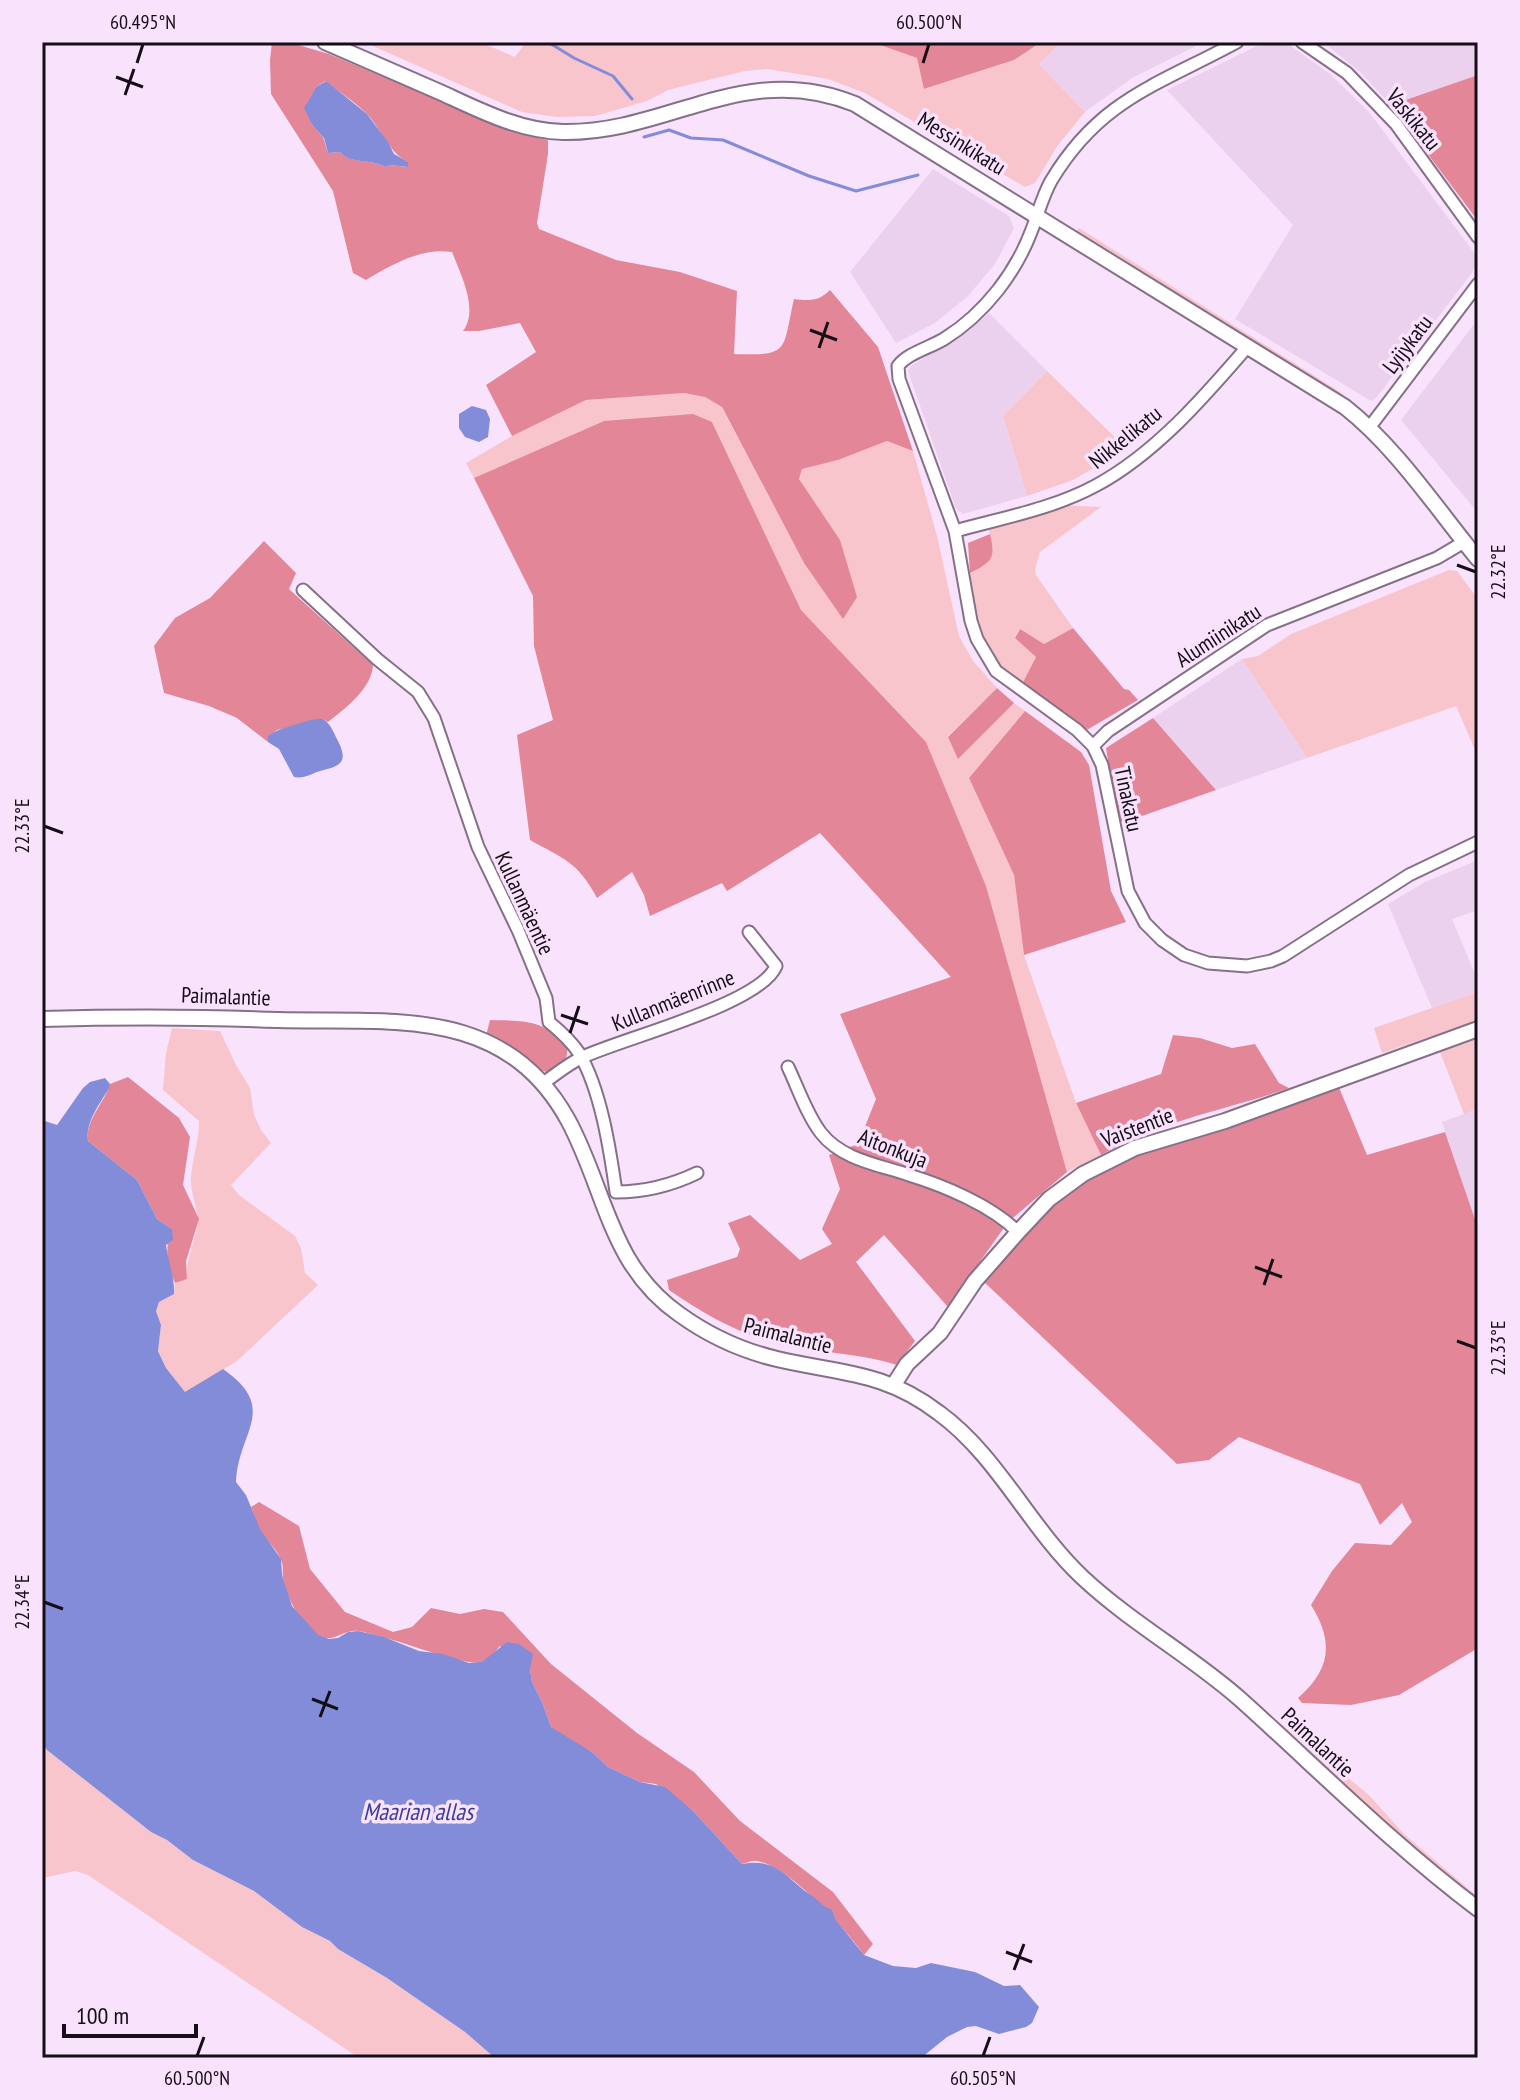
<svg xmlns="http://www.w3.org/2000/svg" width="1520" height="2100" viewBox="0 0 1520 2100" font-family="'PT Sans Narrow',sans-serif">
  <rect width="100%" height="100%" fill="#f9e2fc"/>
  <path fill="#ecd1ef" d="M1062,42H1204L1132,78L1085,112L1039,64Z
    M1279,42L1291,46L1330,74L1369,112L1475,254V266L1472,273L1376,398L1371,401L1235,319L1293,225L1167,90L1263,43Z
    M1323,42H1478V75L1391,105L1360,72Z
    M933,169L1009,216L1014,228L995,264L968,296L935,323L896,343L850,272Z
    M989,313L1047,371L1003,416L1027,496L963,514L956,509L908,371L912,365L963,335Z
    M1478,319V513L1401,420Z
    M1242,659L1307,758L1216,790L1153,718Z
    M1478,860V910L1452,919L1478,981V992L1432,1008L1388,904L1425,882Z
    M1478,1109V1228L1442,1122Z"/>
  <path fill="#f9c5cd" d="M364,42H414L420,44L423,42H480L515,57L526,42H872L917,58L925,89L1014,60L1041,42H1062L1039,64L1085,112L1058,145L1035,183L1025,187L865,93L828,79L768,69L745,71L668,90L647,101L595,116L557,117L522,112Z
    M1079,228L1337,390L1344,395L1335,394L1075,232Z
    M1047,371L1127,449L1073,480L1027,496L1003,416Z
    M684,393L705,397L721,406L804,563L805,490L799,479L802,469L838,460L887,441L913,451L937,536L959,636L973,661L997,688L948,736L958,758L1014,703L1025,711L969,778L1014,875L1024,955L1076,1103L1101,1155L1067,1172L986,886L926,742L801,610L712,422L604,421L474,478L466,463L512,436L586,400Z
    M1058,505L1101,507L1040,552L1035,569L1036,575L1073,628L1044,644L1019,629L1015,638L1036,657L1021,686C979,651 977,626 968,575C995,560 996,556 988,527Z
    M1449,570L1457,571L1478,599V757L1456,706L1307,758L1242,659L1258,656L1291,634Z
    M1478,992V1020L1382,1053L1374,1028Z
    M172,1028L220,1031L236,1065L250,1088L254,1115L261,1130L271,1143L231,1185L239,1195L295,1236L301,1248L305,1273L318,1285L237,1361L185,1393L166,1368L158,1350L161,1325L156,1311L159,1302L174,1294L175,1283L187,1278C186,1258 195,1242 198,1222C199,1211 190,1194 191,1178C192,1159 199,1141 199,1121L163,1090L166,1053Z
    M1478,1039V1109L1464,1114L1440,1052Z
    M1274,1718L1369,1795L1404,1834L1478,1897V1904L1445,1879L1272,1721Z
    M42,1742L47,1750L151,1832L167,1840L193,1860L254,1891L302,1927L330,1941L338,1949L387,1978L465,2032L495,2058H359L88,1875L75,1871L42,1878Z"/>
  <path fill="#e38697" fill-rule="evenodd" d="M272,42H288L329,54L516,133L548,140V154L537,223L539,229L616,260L680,272L737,291L734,354C791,356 782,351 794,299C810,301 819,301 830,290L878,347L913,451L887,441L838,460L802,469L799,479L840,540L857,597L843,619L804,563L722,407L705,397L684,393L586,400L512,436L486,385L536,352L520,323L479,331H463C479,310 461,275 452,252C422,247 391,265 366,280L353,273L333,191L271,94L270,60ZM325,81C339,92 354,101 366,113C382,129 388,152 408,162V167L390,165L385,167C370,158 352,165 340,152L328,153L323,137L313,126L305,107L316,87Z
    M872,42H1041L1014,60L924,89L917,58Z
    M1478,75V221L1391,105Z
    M693,414L712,422L801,610L926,742L986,886L1067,1172L1008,1222L948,1307L884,1235L856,1262L915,1341L897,1365C865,1355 832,1353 799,1348C751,1341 708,1317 669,1290L667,1280L737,1257L740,1249L728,1223L750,1215L800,1260L832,1244L822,1229L840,1189L829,1155L858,1144L876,1099L840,1014L951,977L820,833L727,891L722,883L650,916L644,895L632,872L597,898C578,862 564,859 530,840L517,735L553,720L534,646L533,596L474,478L604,421Z
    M990,534C996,558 992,562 970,573L968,543Z
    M264,541L296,573L289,589L373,665C372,688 346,708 328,722L323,719L277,730L269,736L268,742L237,718L209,706L164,693L154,646L175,618L210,598Z
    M1073,628L1124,689L1129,690L1138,700L1085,731L1021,686L1036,657L1015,638L1020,629L1044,644Z
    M997,688L1014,703L958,759L948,737Z
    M1025,711L1081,752L1089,765L1111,891L1126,922L1024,955L1014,875L969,778Z
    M1153,718L1216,790L1122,823L1116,810L1106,748Z
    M490,1020C526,1021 543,1019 568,1047L566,1059L547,1072L534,1069L510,1045L486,1036Z
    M1173,1035L1200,1038L1232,1048L1255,1044L1279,1083L1289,1088C1227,1110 1158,1121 1101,1155L1076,1103L1161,1074Z
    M128,1077L179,1118L190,1137L183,1185L199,1219L186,1261L187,1279L175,1283C167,1264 164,1248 172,1229L157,1219L137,1180L88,1141C85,1120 104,1104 110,1084Z
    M1338,1085L1367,1155L1445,1132L1478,1228V1648L1399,1695L1351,1705L1302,1703L1298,1698C1331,1669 1334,1642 1311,1605L1332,1571L1355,1543L1391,1545L1412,1522L1402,1503L1380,1525L1360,1484L1239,1437L1209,1460L1177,1464L983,1281L1062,1196L1108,1166L1158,1146Z
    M259,1502L299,1526L310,1569L345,1612L393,1632L412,1627L431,1608L460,1614L484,1609L503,1612L551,1664L637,1733L694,1772L740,1821L833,1892L873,1944L864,1955C847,1930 785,1861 754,1861C750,1861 746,1863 742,1864L694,1812L656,1784L640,1782L608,1767L592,1752L558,1733L551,1727L542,1702L532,1682L530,1669L500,1646C495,1652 490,1659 482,1662C467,1667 401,1641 382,1637C374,1635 366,1632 358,1631C343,1629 333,1645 317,1635C300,1622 287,1599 283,1578C282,1572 284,1566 281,1560C277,1549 266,1540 260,1530C256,1523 254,1514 251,1507Z"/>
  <path fill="#838cd9" d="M326,81L367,114L388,142L394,154L408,162V167L390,165L385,167C370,158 351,165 340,152L328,153L324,138L313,126L304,108L316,87Z
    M472,406L486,410L490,419L488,437L479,442L465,437L459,428V414Z
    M316,719H323C332,725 333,732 338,741C349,763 340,766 320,771C310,774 305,779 294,777L279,749L268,742V736C276,729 304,722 316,719Z
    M105,1078L110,1084L109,1088C100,1104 85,1122 88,1141L137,1180L157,1219L172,1229L173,1240L166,1245C168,1261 175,1278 174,1294L159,1302L156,1311L161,1325L158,1351L166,1368L185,1392L223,1369C280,1409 238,1431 236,1482L246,1495L260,1529L281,1559L282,1575L292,1606L318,1635L329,1639L338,1638L348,1632L358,1631L384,1637L419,1651L443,1654L469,1663L482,1662L507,1642L519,1644L533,1654L530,1669L532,1682L542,1702L551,1727L592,1752L608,1767L640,1782L665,1787L694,1812L742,1864C773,1858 783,1873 805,1891C809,1894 813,1896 816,1899C823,1904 823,1907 832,1910L835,1919L864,1955L893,1966L916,1968L931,1963L975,1972L1004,1986L1020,1985L1039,2007L1032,2023L1026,2027L999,2034L976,2026L967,2027L947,2037L921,2058H495L465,2032L387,1978L338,1949L330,1941L302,1927L254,1891L193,1860L167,1840L151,1832L47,1750L42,1742V1120L57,1125L83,1088L90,1082Z"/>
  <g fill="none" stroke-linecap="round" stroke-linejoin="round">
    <path stroke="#838cd9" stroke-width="3" d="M548,42L574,58L613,76L632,99
      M644,137L669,130L691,138L723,140L809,176L856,191L918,175"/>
    <g stroke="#857187" stroke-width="15">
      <path id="minor" d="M1237,42C1158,85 1100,99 1051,181C1042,197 1038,215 1031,232C1023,253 1012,272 998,290C983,309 965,326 944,339C929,348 908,353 898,366L899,379L955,531L971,621L977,639L996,671L1077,730L1093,746L1102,765L1128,891L1145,923L1162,940L1184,955L1208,963L1247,966L1271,961L1283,956L1409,875L1478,842
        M1302,42L1347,73L1396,124L1478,237
        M1369,428L1478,284
        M955,531C1002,518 1052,509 1095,486C1155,454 1204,397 1248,346
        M303,590L377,659L418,692L434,718L478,847L518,930L546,998L549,1022C560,1031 571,1041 579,1053C601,1090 610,1150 616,1192C644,1192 672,1185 697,1173
        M1093,746L1108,731L1267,625L1437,558L1464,542
        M788,1067C798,1088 807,1115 821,1133C842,1160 880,1165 909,1175C945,1186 992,1206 1018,1232
        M542,1084C555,1075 569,1063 583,1057C623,1038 761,1004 776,966L749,932"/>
    </g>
    <g stroke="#857187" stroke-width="18">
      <path id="tertiary" d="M325,42C364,59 403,76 442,93C481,111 520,131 563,132C667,134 745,59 855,104L1345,407C1397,448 1436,508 1478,559
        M42,1019C121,1017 199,1017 278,1020C390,1023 504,1004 568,1120C606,1190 609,1265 679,1314C708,1335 743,1351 777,1359C841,1374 884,1371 939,1413C998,1456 1029,1527 1082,1577C1131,1623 1190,1655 1240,1699C1319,1770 1393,1845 1478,1909
        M893,1386L907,1364L940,1333L975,1281L1018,1232L1049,1199L1083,1174L1135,1148L1225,1121L1478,1029"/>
    </g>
    <use href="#minor" stroke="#fff" stroke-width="11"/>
    <use href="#tertiary" stroke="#fff" stroke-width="14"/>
  </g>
  <path fill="none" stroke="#150e16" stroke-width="3" d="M137,63L143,44M923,63L929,44M116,77L143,87M125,95L134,69M810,330L837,340M819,348L828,322M1457,565L1476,572M44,826L63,833M561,1015L588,1024M570,1033L579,1006M1255,1267L1282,1277M1264,1285L1273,1259M1457,1341L1476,1348M44,1602L63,1609M312,1699L338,1709M320,1717L330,1691M1006,1952L1032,1962M1014,1970L1024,1944M197,2056L204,2037M983,2056L990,2037"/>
  <g text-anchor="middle" stroke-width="7" stroke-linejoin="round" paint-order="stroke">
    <g font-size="22" fill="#150e16" stroke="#f9e2fc">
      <text transform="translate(1414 119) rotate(51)" y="8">Vaskikatu</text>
      <text transform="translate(962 143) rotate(32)" y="8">Messinkikatu</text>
      <text transform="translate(1407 344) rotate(-53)" y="8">Lyijykatu</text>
      <text transform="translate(1125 437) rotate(-39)" y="8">Nikkelikatu</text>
      <text transform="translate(1218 635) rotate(-33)" y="8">Alumiinikatu</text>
      <text transform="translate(1129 799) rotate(78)" y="8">Tinakatu</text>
      <text transform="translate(525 903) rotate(65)" y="8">Kullanmäentie</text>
      <text transform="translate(226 996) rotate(2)" y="8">Paimalantie</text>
      <text transform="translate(673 1000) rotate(-22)" y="8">Kullanmäenrinne</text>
      <text transform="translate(1137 1127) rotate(-21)" y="8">Vaistentie</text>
      <text transform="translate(893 1148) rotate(21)" y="8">Aitonkuja</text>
      <text transform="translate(788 1335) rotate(14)" y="8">Paimalantie</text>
      <text transform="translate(1318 1742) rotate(43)" y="8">Paimalantie</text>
    </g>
    <g font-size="24" font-style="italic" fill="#3d3e99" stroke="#f9e2fc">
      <text x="418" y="1820">Maarian allas</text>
    </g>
  </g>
  <rect width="1520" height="2100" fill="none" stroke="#f9e2fc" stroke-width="88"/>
  <path d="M64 2024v12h132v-12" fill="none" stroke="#150e16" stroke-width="4"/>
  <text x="76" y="2024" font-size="24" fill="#150e16" stroke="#f9e2fc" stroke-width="6" paint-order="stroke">100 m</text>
  <rect x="44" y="44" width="1432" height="2012" fill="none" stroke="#150e16" stroke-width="3"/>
  <g font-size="20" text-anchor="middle" fill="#150e16">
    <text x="143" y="29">60.495°N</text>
    <text x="929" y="29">60.500°N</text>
    <text transform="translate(1498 572) rotate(-90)" y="7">22.32°E</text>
    <text transform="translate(22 826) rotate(-90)" y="7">22.33°E</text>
    <text transform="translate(1498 1348) rotate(-90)" y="7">22.33°E</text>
    <text transform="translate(22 1602) rotate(-90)" y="7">22.34°E</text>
    <text x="197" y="2085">60.500°N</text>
    <text x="983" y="2085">60.505°N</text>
  </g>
</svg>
